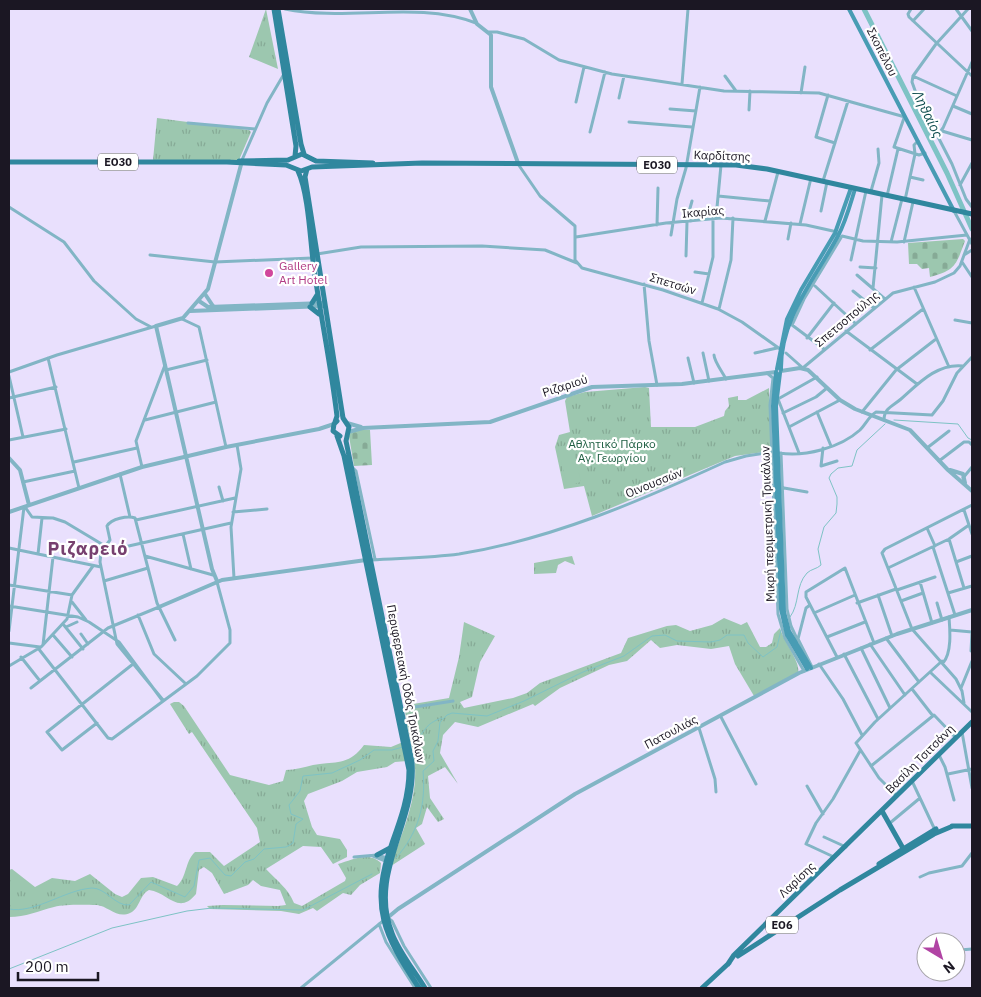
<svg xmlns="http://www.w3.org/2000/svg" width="981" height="997" viewBox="0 0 981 997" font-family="'IBM Plex Sans',sans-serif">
  <defs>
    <pattern id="grass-tufts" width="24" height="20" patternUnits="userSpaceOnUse" patternTransform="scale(1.25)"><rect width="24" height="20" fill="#9cc7af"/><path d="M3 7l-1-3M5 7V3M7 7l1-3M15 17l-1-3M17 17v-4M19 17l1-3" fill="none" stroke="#86aa96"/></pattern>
    <pattern id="cemetery-stones" width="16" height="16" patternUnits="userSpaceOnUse" patternTransform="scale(1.25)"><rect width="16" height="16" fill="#9cc7af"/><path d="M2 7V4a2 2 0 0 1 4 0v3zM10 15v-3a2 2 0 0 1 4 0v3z" fill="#86aa96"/></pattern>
  </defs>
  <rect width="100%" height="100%" fill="#e9e0fd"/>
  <path fill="url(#grass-tufts)" d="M266,9L278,69L249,57Z
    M157,118L249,130L251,132L239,160H153Z
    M645,387L649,388L651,427H695L724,416L725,411L729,406L728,398L738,396V400H746L769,388L771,451L735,456L592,516L584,486L564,489L555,447L559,435L570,432L565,401L567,397L585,392Z
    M572,556L575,565L565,561L558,565L556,573L534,574V563Z
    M724,618L741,625L747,622L760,647H766L772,643L774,634L780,628C783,640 801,663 798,672L754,696L735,664L729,646L711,649L677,645L660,648L651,640L627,661L609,665L560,688L535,706L533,704L478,727L455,722L443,735L440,753L458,784L445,767L428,776L430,798L444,819L438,822L427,807L422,824L416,828L425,844L391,866C401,834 417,802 415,767C414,748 406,729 405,709L407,705L449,698L459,657L464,622L495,636L480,662L472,697L460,702L464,708L513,698L527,693L540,683L621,653L628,638L667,626L676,625L690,631L712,625Z
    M174,702H179L184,706L230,775L269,785L283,781L286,770C295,770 304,767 313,765C335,761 349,766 364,745L391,747L403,742L407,761L395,762L387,767L357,772L342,781L308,794L304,801L312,827L317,835L340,839L347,850V857L333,864L321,847L303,846L266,869C277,881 288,888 294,903L302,906L345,881L346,878L338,864C352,860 369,851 381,863L380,873L360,885L351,895L343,893L317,911L313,908L299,914L281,911L210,909L207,906L223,905L278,906L286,905L280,890L261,886L253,880L248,885L224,894L212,873L204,867L199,870L196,894C178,916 168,892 149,890C140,894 139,910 130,913C117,919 108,906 97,905C85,905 66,904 54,907C38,911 26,917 9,917V870L12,869L35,887L52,878L75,881L90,874L115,894L122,897L128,894L141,878L153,877L177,886C187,877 185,861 195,852H210L224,866L260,842L257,828L192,732L189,734L170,704Z"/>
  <path fill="url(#cemetery-stones)" d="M963,239L965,241C956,265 956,270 930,277L929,268L922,269L917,264H909L908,243Z
    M352,430H370L372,465L354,466L349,436Z"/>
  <path fill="#9cc7af" d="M572,444L581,482L567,486L558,447Z"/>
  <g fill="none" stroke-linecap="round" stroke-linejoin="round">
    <path stroke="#7ec3c5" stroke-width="1" d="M894,420L958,424L968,438L972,440
      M790,617C800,604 795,586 807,573C811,569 817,569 821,565L818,549L824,527L836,513L837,504V497L829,478L831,474L838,468L852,466L857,450L885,424
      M412,744C426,733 423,724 442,718
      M396,858C419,832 426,804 423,771L434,761L433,751L438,741L440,722L447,715L452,713L487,716L524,701L583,672L624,656L652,636L665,635L677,641L711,642L720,640L727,635H744L748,643L763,657L777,647L781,630
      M9,909C35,914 64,890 92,888C106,888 115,906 129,905L151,882L185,897L194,886L199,860L210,858L225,875L231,876L245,862L254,859L264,849L286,847L293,843L296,824L303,819L291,814L289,805L300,791L303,776L332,773L360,760L374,750H392L403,747
      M9,969L112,928L187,911L212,908L303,910L372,874"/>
    <path stroke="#7ec3c5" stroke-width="5" d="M864,9L947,173L972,229"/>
    <path stroke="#82b5c5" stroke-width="3" d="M285,9C348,22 416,0 476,23
      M911,9L908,14L909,17L972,76
      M956,9L972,31
      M913,21L924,9
      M489,32H497L524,39L559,60L612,74L724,91L819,93L905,117
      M725,76L736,91
      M913,76L912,82L917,96L952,164L966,199L972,207
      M913,76L936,44L968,9
      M913,76L957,96
      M682,84L688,9
      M801,93L805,67
      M828,95L816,137L835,143
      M619,98L624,76
      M576,102L584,67
      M953,106L972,114
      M670,109L696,111
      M749,110L750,91
      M904,118L894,147L919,155L925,153
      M629,122L692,127
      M188,123L255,129
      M942,131L972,140
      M590,132L605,72
      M937,136L943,128L972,62
      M242,160L267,103L284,74
      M518,164L540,196L575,226V260L582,268L663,290L718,309L742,322L780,349
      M910,177L923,180
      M823,181L848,101
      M960,185L972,163
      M871,191L879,163L878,149
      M718,196L770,201
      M887,196L898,149
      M905,200L915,154L914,145L918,141
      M9,207L64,242L94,281L136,319L151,327
      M821,211L827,182
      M954,211L972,244
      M716,218L721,165
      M691,221L689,212L692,201
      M765,221L778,172
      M800,224L811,178
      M657,225L658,188
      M671,235L677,199L686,168L700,87
      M576,237L666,223L721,218L806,225L833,231
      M788,239L791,223
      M891,242L902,199
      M904,242L913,202
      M317,254L361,247L482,246L545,250L577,263
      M150,255L215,262L312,258
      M964,255L972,250
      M686,256L687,222
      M851,260L866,191
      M962,262L972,277
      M860,267L876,268
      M695,272L709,274
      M857,275L885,299
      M644,284L649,341L657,385
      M815,286L856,324
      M914,287L949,367
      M873,288L882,195
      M853,291L874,308
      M702,303L713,257V218
      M719,309L731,260L733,218
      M182,319L199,327L226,447
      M955,320L972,323
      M846,331L917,384
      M807,338L834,303
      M824,349L792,325L804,299L842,236L863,241L897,242L967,235
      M870,350L923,309
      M703,353L709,381
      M755,353L777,348
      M786,353L804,369
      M714,355C714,361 723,373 726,379
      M48,358L79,488
      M688,358L694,383
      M804,367L893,293L935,282L954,273L960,266L970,239
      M166,370L207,360
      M9,372L57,355L156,326
      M767,373L773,378L770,405L778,614L785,638L804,671
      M9,376L23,437
      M9,398L56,387
      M817,412L831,446
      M862,412L896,370L936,339
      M783,413L816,397L827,388
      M145,420L216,402
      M884,420C884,408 893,406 901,399C918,384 937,363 963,366
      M789,427L840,400
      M9,440L66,429
      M823,448L821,466L837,461
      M927,448L949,431
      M779,453C805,457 840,448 860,430C866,424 869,416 876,412L932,415L943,401L957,373L972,357
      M781,453L787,609L791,626L798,641
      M799,453L778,399L817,377
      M939,461L964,442H969L972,445
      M74,462L137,448
      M142,467L136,441L165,365
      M352,467L356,471L375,559
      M120,474L130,517
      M963,478L972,467
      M23,482L75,471
      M219,487L223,501
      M784,488L807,492
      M25,507L32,517L53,518L65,522L105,546
      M964,510L972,534
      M233,512L267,509
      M136,520L235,498
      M927,528L935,546
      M183,534L191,569
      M949,539L964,588
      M933,547L955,615
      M9,548L101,567
      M102,552L231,523
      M38,554L42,518
      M145,556L213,575
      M371,560C400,558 430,558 459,554C552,539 640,501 725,462L746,456L772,452
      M956,562L972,556
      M888,568L949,539L969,525
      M234,578L231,527L241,469L237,445
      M104,581L148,568
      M920,582L932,623
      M9,585L72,595
      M897,590L935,577
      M948,593L972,586
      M878,595L892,636
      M901,601L923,593
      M72,602L86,620
      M857,603L896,589
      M937,603L942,620
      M810,605L806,608L798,639L812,667
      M9,606L78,617L89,622L119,642L162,700
      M814,613L855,595
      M138,615L154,654L186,684
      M63,624L83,649
      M66,627L77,622
      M950,630L972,632L971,651
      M9,631L24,507
      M81,634L88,644
      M53,635L72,657
      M827,637L865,622
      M886,638L919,682
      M9,643L40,647
      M870,644L905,695
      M43,645L53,557
      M38,648L108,738L112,739L197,676L230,643V630L217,582
      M861,648L890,708
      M844,654L878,719
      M21,657L40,681
      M837,657L806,597V592L845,568L874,643
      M943,663C952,653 950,630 949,617
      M819,664L843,699L862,735
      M9,666L41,647L67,619L72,595L93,566
      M930,672L972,712
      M31,688L108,628L159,607
      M961,688L972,661
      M912,689L933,716
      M163,700L117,644L100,562L101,552L110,540L107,526C111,519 128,515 135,518L157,603L175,640
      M964,703L962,691L956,679L912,629L882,553L885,549L972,505
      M402,709L453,701
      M721,717L756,784
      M97,723L62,750L47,732L133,664
      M699,728L715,779L716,792
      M962,732L972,788
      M939,755L945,767L954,800
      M871,766L934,715L956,738
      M948,774L972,769
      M912,781L935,830
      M807,786L823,814
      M897,796L879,778L856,743L875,722L942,661
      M890,823L920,798
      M824,837L846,847
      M373,856L388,862
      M354,857L377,855L387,858
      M834,857L806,844L816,823L833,799L860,751
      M920,877L929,873L962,866L972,853
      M388,918L392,921L404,946L431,988
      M379,924L386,942L415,988
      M960,950L972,949
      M301,988L383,921"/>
    <path stroke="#82b5c5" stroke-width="4" d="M470,9L477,24L491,35V87L518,163
      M205,294L213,306
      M199,301L208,307L324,303
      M190,311L325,306
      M781,371L800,368L808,370L840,400L855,409L910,430L948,470L972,491
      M347,423L361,427
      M348,432L363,428L490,422L592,387L682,384L776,372
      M9,458L20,470L29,505
      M950,470L963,474L965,483
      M9,512L142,467L226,447L319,429L334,424
      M217,581L212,569L156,326L183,318L208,289L242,161
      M159,607L222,580L366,560
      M386,919L398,909L575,794L799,673L897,634L972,610"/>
    <path stroke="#489cb4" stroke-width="4" d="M849,9L954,211
      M777,369L787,319L801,290L835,233L851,188
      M781,370C780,318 815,279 838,236C846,221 850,205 855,189
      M776,372L773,406L781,609L787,635L807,669
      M780,373L776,406L784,612L789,631L811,668"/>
    <path stroke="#30879e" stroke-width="5" d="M274,9L296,146L295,156
      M278,9L301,144L304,154
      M239,161L288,160L302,154L316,161L373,163
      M9,162H230
      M227,162L286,165L301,171L312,167L422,163L736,165L767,169L972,214
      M307,169L305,177L343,418L349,427L346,441L412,762C417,822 368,873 392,933C399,952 414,970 425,988
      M298,171C309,195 310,241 314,269C321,318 331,366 337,416L335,422
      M312,303L317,295
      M310,307L319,314
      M337,421L334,424L333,431L340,436
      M337,436L344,456L409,770C409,796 401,818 392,843C369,907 384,935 419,988
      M882,811L904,850
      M952,826H972
      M377,855L390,848
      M879,864L936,829
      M738,956L840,890L934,834L953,826
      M728,964L734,955L972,722
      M702,988L729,963"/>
  </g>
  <circle fill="#d1479c" stroke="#fff" stroke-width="2" cx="269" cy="273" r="5"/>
  <g text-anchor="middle" stroke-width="4.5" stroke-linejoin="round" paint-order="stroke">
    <g fill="#fff" stroke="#5f5d65" stroke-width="1">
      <rect x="98" y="153.5" width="40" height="17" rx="4"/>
      <rect x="637" y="156.5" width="40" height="17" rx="4"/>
      <rect x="766" y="916.5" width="32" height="17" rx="4"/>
    </g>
    <g font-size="11" font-weight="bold" fill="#1b1723">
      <text x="118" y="166">ΕΟ30</text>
      <text x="657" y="169">ΕΟ30</text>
      <text x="782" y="929">ΕΟ6</text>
    </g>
    <g font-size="12" fill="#1b1723" stroke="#fff">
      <text transform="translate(882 52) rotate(63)" y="4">Σκοπέλου</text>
      <text transform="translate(722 156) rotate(2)" y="4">Καρδίτσης</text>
      <text transform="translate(703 212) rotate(-5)" y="4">Ικαρίας</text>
      <text transform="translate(673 284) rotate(17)" y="4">Σπετσών</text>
      <text transform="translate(847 319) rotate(-40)" y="4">Σπετσοπούλης</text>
      <text transform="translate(565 386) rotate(-18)" y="4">Ριζαριού</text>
      <text transform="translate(654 483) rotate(-22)" y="4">Οινουσσών</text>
      <text transform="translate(768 524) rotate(-92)" y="4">Μικρή περιμετρική Τρικάλων</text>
      <text transform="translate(406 684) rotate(79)" y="4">Περιφερειακή Οδός Τρικάλων</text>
      <text transform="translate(671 732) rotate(-28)" y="4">Πατουλιάς</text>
      <text transform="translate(920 759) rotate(-45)" y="4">Βασίλη Τσιτσάνη</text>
      <text transform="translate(797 880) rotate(-44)" y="4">Λαρίσης</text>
    </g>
    <g font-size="12" fill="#b23c85" stroke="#fff" text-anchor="start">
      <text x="279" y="270">Gallery<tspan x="279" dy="14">Art Hotel</tspan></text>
    </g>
    <g font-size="12" fill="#1f5f43" stroke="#fff">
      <text x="612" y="448">Αθλητικό Πάρκο<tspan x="612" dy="14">Αγ. Γεωργίου</tspan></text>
    </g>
    <g font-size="14" font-style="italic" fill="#0f4d4f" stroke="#fff">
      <text transform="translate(928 114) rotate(64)" y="5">Ληθαίος</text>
    </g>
    <g font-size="18" font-weight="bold" letter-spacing="1" fill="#77406f" stroke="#fff">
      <text x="88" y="555">Ριζαρειό</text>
    </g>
  </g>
  <rect width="981" height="997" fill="none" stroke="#1b1723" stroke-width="20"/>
  <g transform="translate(941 957) rotate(142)"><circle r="24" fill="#ffffff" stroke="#a4a2a7"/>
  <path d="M0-4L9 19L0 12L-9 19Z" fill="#b144a4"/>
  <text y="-8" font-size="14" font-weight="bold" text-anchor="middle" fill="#1b1723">N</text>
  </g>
  <path d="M18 972v8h80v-8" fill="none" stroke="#1b1723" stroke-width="2.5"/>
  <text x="25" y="972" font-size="15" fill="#1b1723" stroke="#ffffff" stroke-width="4" paint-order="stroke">200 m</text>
</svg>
